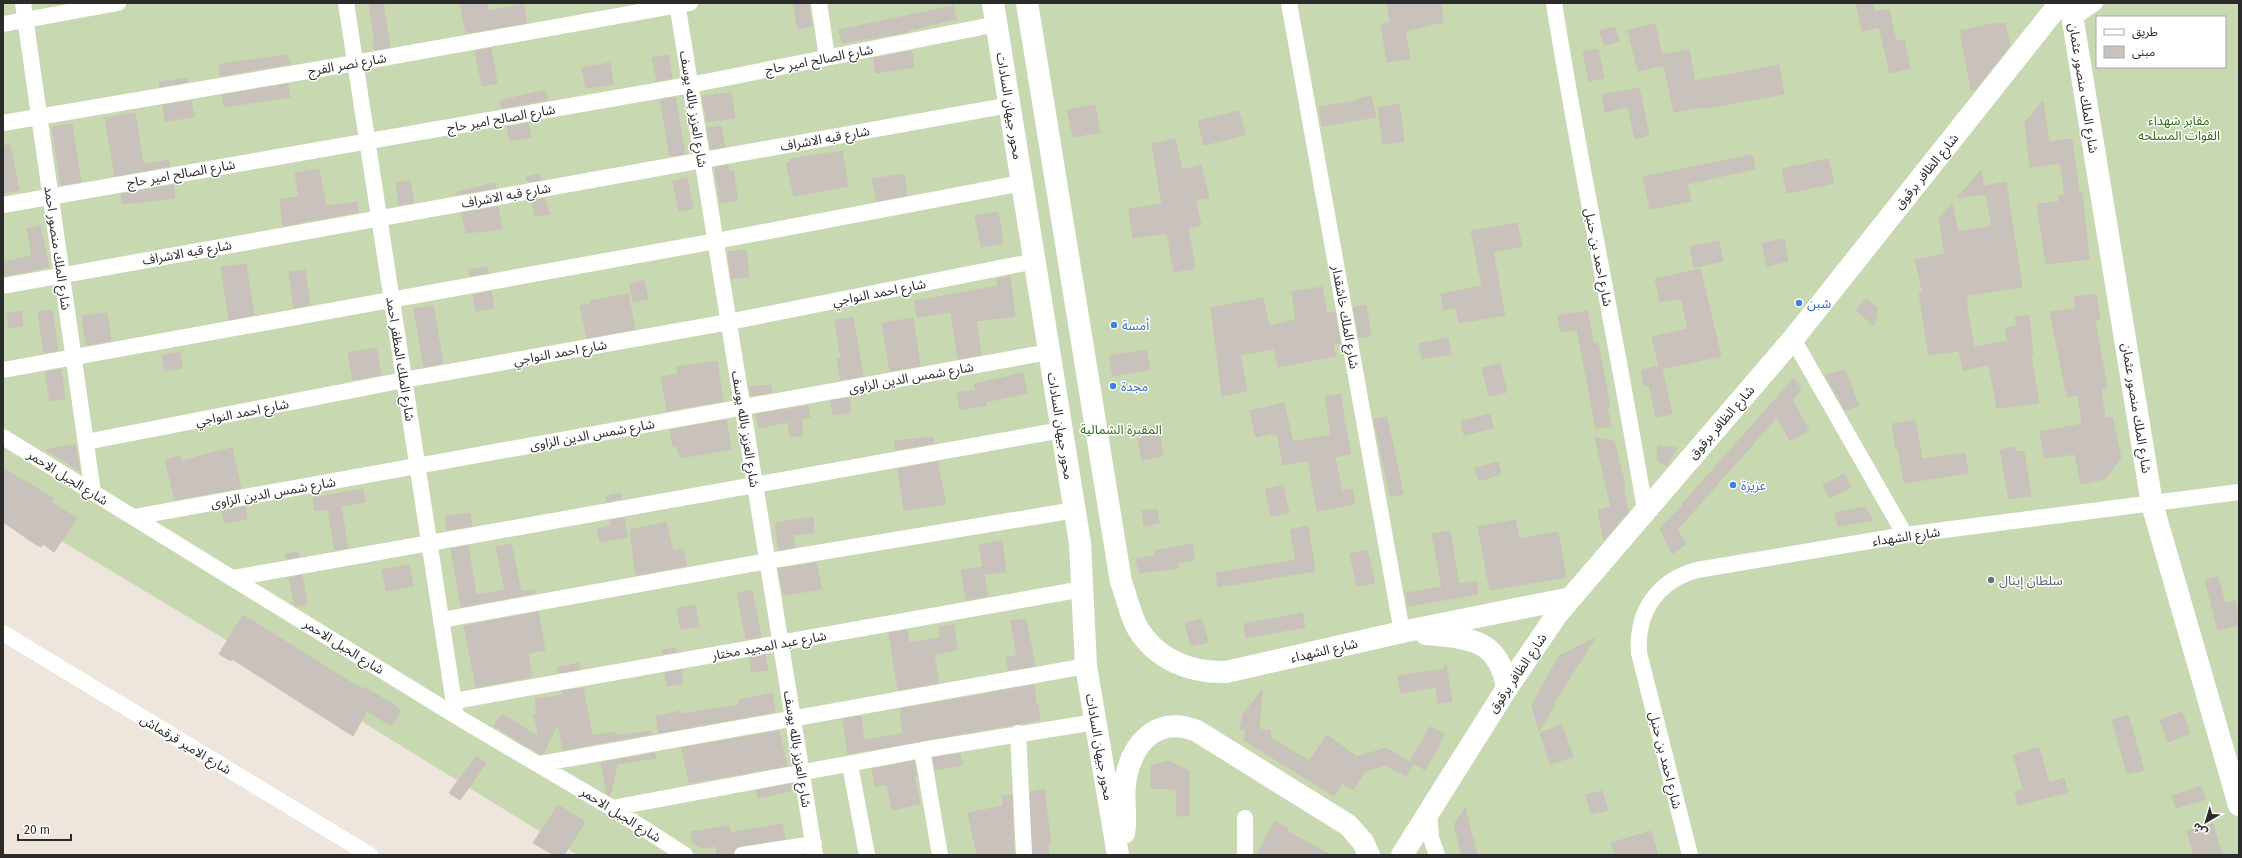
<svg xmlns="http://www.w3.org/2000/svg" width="2242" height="858" viewBox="0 0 2242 858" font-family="'Fira Sans','Noto Sans Arabic',sans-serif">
  <rect width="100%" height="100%" fill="#eee5dc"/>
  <path fill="#c8d9b2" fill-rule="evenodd" d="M3,3H2239V855H578L348,713L3,506ZM2097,17H2225V67H2097Z"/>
  <path fill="#c9c2bc" stroke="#c9c1b6" d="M369,3H383L390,47L374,50L373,43L375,42Z
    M460,3H487L488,11L523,4L527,23L466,33Z
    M793,3H808L812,26L798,29Z
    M1387,3H1441L1443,22L1405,31L1410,59L1387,62L1381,25L1390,22Z
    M1856,3H1873L1875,12L1889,9L1896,42L1904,40L1910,68L1890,73L1879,27L1862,31Z
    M953,6L956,19L909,30V32L842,43L839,30Z
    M1997,23V25L2005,23L2010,45L1976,89L1971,90L1960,31Z
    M1655,24L1664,65L1638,71L1628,30Z
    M1615,27L1619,41L1604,45L1600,31Z
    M491,48L497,83L482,86L475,51Z
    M1598,49L1604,78L1589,81L1583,52Z
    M1689,50L1695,81L1779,65L1784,94L1702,109V107L1674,112L1662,55Z
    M912,51L914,67L876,73L873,58Z
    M287,55L290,64L220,76L219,66L222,64Z
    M668,55L672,78L657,81L652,58Z
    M610,63L613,84L586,88L582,68Z
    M188,78V82L160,87L159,82Z
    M288,84L290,97L224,107L222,95Z
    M1639,88L1649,135L1635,139L1628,107L1605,112L1602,95Z
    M545,90L548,100L502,108L500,101Z
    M731,93L735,118L707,122L702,96Z
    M1371,96L1376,117L1322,126L1319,107L1357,101L1356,99Z
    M675,97L685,154L670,156L660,100Z
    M191,101L194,117L165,121L163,105Z
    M2043,101L2049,142L2072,139L2079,193L2082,192L2089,259L2046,264L2037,204L2059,202L2058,196L2065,195L2060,163L2030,167L2025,122Z
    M1399,104L1404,141L1383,144L1378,108Z
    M1095,105L1100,132L1073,137L1067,110Z
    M1239,111L1245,135L1204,145L1198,121Z
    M135,113L143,164L169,160L170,166L115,176L105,118Z
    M528,123L531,137L510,141L507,127Z
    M72,124L81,182L61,185L52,127Z
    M721,126L725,147L711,149L707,128Z
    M1175,139L1182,170L1201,165L1209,198L1195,200L1201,225L1188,228L1195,268L1174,272L1167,233L1133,238L1129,209L1162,204L1152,144Z
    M10,145L19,190L3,193V146Z
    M842,151L848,186L794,196L786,163L790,162V159Z
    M1752,155L1755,169L1687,184L1691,201L1650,209L1643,177Z
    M1828,159L1834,183L1787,193L1782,169Z
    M728,165L729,171H733L738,200L720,203L715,168Z
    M319,169L326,206L357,202L358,212L283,226L280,199L299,197L295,173Z
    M1981,170L1985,194L1957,198Z
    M539,174L541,180L528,182L526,177Z
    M904,174L907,195L877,201L872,179Z
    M687,178L693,208L679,211L673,181Z
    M410,181L414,202L399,205L396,183Z
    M2006,182L2022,287L1967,295V310L1974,347L2008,341L2005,328L2017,326L2015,317L2029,315L2033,356H2031L2039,403L1997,408L1989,365L1963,370L1959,351L1929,355L1919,294L1923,293L1915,260L1945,254L1939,218L1952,204L1958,232L1992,226L1984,186Z
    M495,183L496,188L457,195V192Z
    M173,185L175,198L122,204L121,194Z
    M545,198L549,214L535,216L532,201Z
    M498,207L502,229L466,233L462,213Z
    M998,212L1003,243L981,247L975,216Z
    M1517,223L1522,246L1493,252L1505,315L1459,323L1456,308L1444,310L1441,294L1482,286L1471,231Z
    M40,226L49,267L3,276V262L32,256L27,229Z
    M1784,239L1788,261L1767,266L1762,243Z
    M1719,241L1723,261L1694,267L1690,247Z
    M746,250L749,277L731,279L728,252Z
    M246,264L254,315L229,320L221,267Z
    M487,267L488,273L470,276L469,270Z
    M1700,269L1721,356L1662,369L1672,414L1656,417L1649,385L1644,386L1641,370L1659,366L1652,337L1688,329L1681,298L1660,302L1655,279Z
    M305,270L310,305L294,308L289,272Z
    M1010,277L1015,316L976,321L981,355L958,359L951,312L917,317L915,301L998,286L997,279Z
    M644,281L648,299L633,302L630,284Z
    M1322,287L1327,314L1335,312L1340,343L1333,344L1336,356L1278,367L1274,349L1240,355L1247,391L1222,396L1211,308L1263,298L1269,326L1296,320L1292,292Z
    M491,291L494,308L476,311L473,295Z
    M628,294L635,329L587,338L580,306L591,304L590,301Z
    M2096,294L2100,319L2095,320L2107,388L2101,389L2105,419L2112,417L2121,458L2105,479L2081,484L2075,454L2045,458L2040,432L2082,424L2078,395L2067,397L2050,312L2076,309L2074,297Z
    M1866,299L1878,309L1874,326L1856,310Z
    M1366,305L1371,336L1359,338L1353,308Z
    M433,306L443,363L424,367L414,309Z
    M52,310L58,350L44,353L38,312Z
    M21,311L23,326L9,328L7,313Z
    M1587,311L1594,344L1598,343L1610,407H1607L1611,426L1596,428L1577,329L1561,332L1558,316Z
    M107,313L111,341L86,345L82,316Z
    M853,317L863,376L841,380L837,359L841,358L835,320Z
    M913,318L920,366L890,371L882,323Z
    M1448,338L1451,354L1422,359L1419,344Z
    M376,348L381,375L353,380L348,353Z
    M1146,350L1150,369L1113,376L1109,356Z
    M180,352L182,368L165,371L162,355Z
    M717,361L723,401L667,411L661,377L678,374L677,367Z
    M1500,364L1507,392L1489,396L1482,368Z
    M61,369L65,399L50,401L45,372Z
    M1845,370L1859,406L1845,410L1825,375Z
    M1023,373L1027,393L986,402V405L960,410L957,393L976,390L974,384Z
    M1794,378L1801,390L1792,400L1809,430L1790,441L1777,417L1677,530L1686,544L1672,554L1660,528L1683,505L1682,504Z
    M771,385L772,392L752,396L750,387Z
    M1341,394L1344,420L1351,454L1335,457L1342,491L1352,489L1355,504L1317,511L1308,460L1283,465L1277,435L1273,436V433L1256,437L1250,411L1284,403L1293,442L1326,436L1331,434L1325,396Z
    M849,398L851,412L833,415L830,401Z
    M808,406L810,417L801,419L803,435L790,437L788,422L759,428L756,414Z
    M1490,414L1493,428L1464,435L1461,421Z
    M1387,417L1403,494L1390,496L1374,420Z
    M726,420L731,449L680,458L677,446L673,447L670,430Z
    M1915,421L1922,459L1965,453L1968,473L1904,483L1898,448L1896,449L1892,424Z
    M1158,427L1163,456L1142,460L1136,431Z
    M933,437L934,443L896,450L894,441Z
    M1595,438L1614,441L1625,485H1623L1628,512L1604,540L1598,510L1611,507Z
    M75,445L80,471L46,450L67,446Z
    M1658,446L1677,448L1666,466L1657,460Z
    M2015,447L2016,452L2024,451L2031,496L2009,499L2000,450Z
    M232,448L241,488L175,500L165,460L180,456L181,461Z
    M937,462L946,504L904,510L898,469Z
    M1498,462L1501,474L1479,481L1475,468Z
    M3,468L53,498L51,502L77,518L54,552L43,544L41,547L35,544L3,522Z
    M1844,474L1851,487L1830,498L1823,485Z
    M1283,485L1289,513L1271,516L1265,489Z
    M363,489L365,502L341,506L348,548L335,550L328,509L315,511L313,498Z
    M620,493L621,499L607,502L606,496Z
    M245,507L247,519L225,523L222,511Z
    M1865,507L1873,520L1838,526L1835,513Z
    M1156,509L1159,523L1144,526L1142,511Z
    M470,513L472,526L447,530L445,516Z
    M813,517L814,533L793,535L795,547L779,550L775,523Z
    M624,518L627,537L600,542L597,529L611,526L610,520Z
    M1515,520L1519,539L1558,532L1566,577L1490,590L1478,527Z
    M666,522L673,551L683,549L686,566L636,575L630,530Z
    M1308,526L1315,571L1218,587L1216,573L1296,560L1290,530Z
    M1450,531L1459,584L1476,581L1478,594L1408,606L1406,593L1442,587L1432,534Z
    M1002,541L1006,572L984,574L988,596L966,600L961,570L983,567L979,545Z
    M511,544L521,591L535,590V593L461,607L451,549L468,546L476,595L505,590L496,547Z
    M1192,544L1194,560L1178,563L1179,568L1139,573L1136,559L1155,556V551Z
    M1367,550L1375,583L1357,586L1350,554Z
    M298,552L299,557L286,559L285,554Z
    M816,563L822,589L784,595L778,569Z
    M409,565L413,586L386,591L382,570Z
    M302,575L307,604L295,606L289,578Z
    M2218,577L2225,603L2235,601L2239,625L2218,630L2205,580Z
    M752,590L761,637L746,639L737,593Z
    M695,605L699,626L681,629L677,608Z
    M538,612L545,650L528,653L532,677L476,687L464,626Z
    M1302,613L1305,627L1246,638L1244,624Z
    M243,615L362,689L364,687L391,703L401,711L391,726L367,711L353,736L232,659L231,661L219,654Z
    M1026,619L1035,666L1008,670L1006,658L1017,656L1011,621Z
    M1202,619L1208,642L1191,646L1185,623Z
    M954,625L957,650L934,654L939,683L898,690L889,633L907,630L909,643L940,638L939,627Z
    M1595,638L1554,702L1556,703L1539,731L1532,705L1559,656Z
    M675,648L676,652L662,654V650Z
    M765,655L768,670L752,672L750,658Z
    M579,663L580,669L559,673L558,667Z
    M1446,665L1452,701L1438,703L1436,687L1401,693L1398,676L1444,669Z
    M681,670L683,684L667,686L665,673Z
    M1034,685L1036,705H1038L1040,720L848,754L843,719L861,716L864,740L903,734L900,715H902L901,709Z
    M583,688L592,736L616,732V736L651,731V734L563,750L558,723L543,754H540L494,726L502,714L539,737L534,715L537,714L535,699L563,695L562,691Z
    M1262,690L1259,729L1271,731L1270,737L1309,761L1327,735L1357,757L1386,748L1413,764L1406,776L1386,765L1365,771L1353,790L1342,783L1334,796L1244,740L1246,730L1240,729L1243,714Z
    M772,693L775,712L659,733L656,716L681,711V714L739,705V700Z
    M2182,712L2190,734L2168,742L2160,720Z
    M2128,715L2144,770L2127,774L2112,720Z
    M1562,725L1573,757L1550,764L1540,733Z
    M1430,727L1445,734L1425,770L1410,761Z
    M779,731L787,766L689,783L682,748Z
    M2039,747L2049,783L2064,778L2068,792L2018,805L2015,792L2023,789L2013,755Z
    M655,753L656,758L617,764L610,796L607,794L601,763Z
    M960,754L962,765L935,770L933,758Z
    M476,756L486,763L460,800L449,793Z
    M914,761L917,776H914L920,804L892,810L887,784L875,786L872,769Z
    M1168,761L1189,771V816H1177L1176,789L1151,788V766Z
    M790,784L791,791L758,798L756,791Z
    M2201,786L2206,799L2176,808L2172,796Z
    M1044,789L1051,843L1048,844L1049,855H1033L1030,792Z
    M1602,791L1608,810L1591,814L1586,795Z
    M1012,795L1014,855H977L968,813L1003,806L1002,796Z
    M558,805L585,822L564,855H554L533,843Z
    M1465,808L1477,855H1462L1454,825Z
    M1275,821L1288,829L1287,831L1330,855H1293V853L1257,854Z
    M782,824L785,839L740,846L736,848L733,855H717L716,846L702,848L693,843L691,832L729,826L730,833Z
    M2213,824L2222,855H2194L2187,831Z
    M1651,831L1658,855H1615L1611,843Z"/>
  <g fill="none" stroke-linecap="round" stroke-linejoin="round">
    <path stroke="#fff" stroke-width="16" d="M23,3L93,493
      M346,3L456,716
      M677,3L815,855
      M819,3L827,57
      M1289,3L1402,632
      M1554,3C1581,173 1617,341 1645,510
      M2073,18L2095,3
      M3,24L118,3
      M3,123L355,63L690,3
      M3,205L690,85L997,24
      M3,286L1010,105
      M1793,339L1905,535
      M3,370L716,241L1022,183
      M3,437L456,716L612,808L685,855
      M86,442L404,380L729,322L1035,261
      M134,517L1049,352
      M234,578L1062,430
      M441,620L768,561L1075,510
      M3,633L370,855
      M454,701L1083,589
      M1018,733L1024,855
      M922,750L940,855
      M539,764L1086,666
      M850,765L867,855
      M612,808L922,750L1095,722
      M1429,812L1431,838L1437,855
      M1245,818V855
      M742,855L814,844
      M1690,855L1639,653C1636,612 1657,581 1697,570L1905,535L2239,492"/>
    <path stroke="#fff" stroke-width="22" d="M993,3L1080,543L1086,666L1118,855
      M1027,3L1121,582C1127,597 1130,615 1138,629C1157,660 1191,673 1226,672L1402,632L1571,598
      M2070,3L2152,504L2239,805
      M1426,634C1468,638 1499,638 1507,688
      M1124,833C1127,817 1123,800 1125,784C1130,745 1156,714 1197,731L1348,825L1363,842L1369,855
      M1402,855L1507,688L1558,613L1793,339L2060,3"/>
  </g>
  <g fill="#3f7fe0" stroke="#fff" stroke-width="1.5">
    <circle cx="1799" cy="303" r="4"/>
    <circle cx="1114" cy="325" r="4"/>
    <circle cx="1113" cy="386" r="4"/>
    <circle cx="1733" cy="485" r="4"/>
  </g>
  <circle fill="#6b7280" stroke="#fff" stroke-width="1.5" cx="1991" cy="580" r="4"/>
  <g text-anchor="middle" stroke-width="3" stroke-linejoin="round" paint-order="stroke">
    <g font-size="13" fill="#2b2b2b" stroke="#fff">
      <text transform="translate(819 59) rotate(-11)" y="5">شارع الصالح امير حاج</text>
      <text transform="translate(347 64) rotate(-10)" y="5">شارع نصر الفرج</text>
      <text transform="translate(2084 88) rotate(81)" y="5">شارع الملك منصور عثمان</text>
      <text transform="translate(1010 106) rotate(81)" y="5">محور جيهان السادات</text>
      <text transform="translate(694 109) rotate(81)" y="5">شارع العزيز بالله يوسف</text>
      <text transform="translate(501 118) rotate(-10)" y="5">شارع الصالح امير حاج</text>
      <text transform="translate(825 138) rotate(-10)" y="5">شارع قبه الاشراف</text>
      <text transform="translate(1926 171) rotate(-51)" y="5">شارع الظافر برقوق</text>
      <text transform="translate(181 173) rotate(-10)" y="5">شارع الصالح امير حاج</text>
      <text transform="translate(506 195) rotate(-10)" y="5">شارع قبه الاشراف</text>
      <text transform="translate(58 248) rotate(82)" y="5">شارع الملك منصور احمد</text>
      <text transform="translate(187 252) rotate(-10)" y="5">شارع قبه الاشراف</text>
      <text transform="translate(1599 257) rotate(79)" y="5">شارع احمد بن حنبل</text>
      <text transform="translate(879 292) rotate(-11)" y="5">شارع احمد النواجي</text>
      <text transform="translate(1346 317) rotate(80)" y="5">شارع الملك خاشقدار</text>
      <text transform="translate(560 352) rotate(-10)" y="5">شارع احمد النواجي</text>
      <text transform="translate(401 359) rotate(81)" y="5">شارع الملك المظفر احمد</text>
      <text transform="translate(911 377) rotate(-10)" y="5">شارع شمس الدين الزاوى</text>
      <text transform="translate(2137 408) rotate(81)" y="5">شارع الملك منصور عثمان</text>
      <text transform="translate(242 412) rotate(-11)" y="5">شارع احمد النواجي</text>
      <text transform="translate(1721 422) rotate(-49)" y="5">شارع الظافر برقوق</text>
      <text transform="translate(1061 426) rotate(81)" y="5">محور جيهان السادات</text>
      <text transform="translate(746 429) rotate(81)" y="5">شارع العزيز بالله يوسف</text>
      <text transform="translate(592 434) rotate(-10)" y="5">شارع شمس الدين الزاوى</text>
      <text transform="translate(68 477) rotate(32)" y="5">شارع الجبل الاحمر</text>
      <text transform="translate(273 492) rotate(-10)" y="5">شارع شمس الدين الزاوى</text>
      <text transform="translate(1906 536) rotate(-8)" y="5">شارع الشهداء</text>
      <text transform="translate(769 645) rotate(-10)" y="5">شارع عبد المجيد مختار</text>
      <text transform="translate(344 646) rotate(32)" y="5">شارع الجبل الاحمر</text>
      <text transform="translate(1324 650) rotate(-13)" y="5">شارع الشهداء</text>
      <text transform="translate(1517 673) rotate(-56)" y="5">شارع الظافر برقوق</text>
      <text transform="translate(186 744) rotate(31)" y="5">شارع الامير قرقماش</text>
      <text transform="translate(1100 747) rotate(80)" y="5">محور جيهان السادات</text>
      <text transform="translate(798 749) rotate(81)" y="5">شارع العزيز بالله يوسف</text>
      <text transform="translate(1666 760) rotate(76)" y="5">شارع احمد بن حنبل</text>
      <text transform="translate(621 814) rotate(32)" y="5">شارع الجبل الاحمر</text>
    </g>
    <g font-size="13" fill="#2f6e16" stroke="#fff">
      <text x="2179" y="125">مقابر شهداء<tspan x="2179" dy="15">القوات المسلحه</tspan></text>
      <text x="1121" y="434">المقبرة الشمالية</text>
    </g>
    <g font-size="13" fill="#366cbe" stroke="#fff" text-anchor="start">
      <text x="1807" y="308">شبن</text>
      <text x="1122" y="330">أمسة</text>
      <text x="1121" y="391">مجدة</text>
      <text x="1741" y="490">عزيزة</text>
    </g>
    <g font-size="13" fill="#5b616d" stroke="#fff" text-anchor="start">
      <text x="1999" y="585">سلطان إينال</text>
    </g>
  </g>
  <rect width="2242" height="858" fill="none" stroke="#2b2b2b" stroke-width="8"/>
  <rect x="2096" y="16" width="130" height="52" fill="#ffffff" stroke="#aaaaaa"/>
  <rect x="2104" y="29" width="20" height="6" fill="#ffffff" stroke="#aaaaaa"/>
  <text x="2132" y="36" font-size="12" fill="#2b2b2b">طريق</text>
  <rect x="2104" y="46" width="20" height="12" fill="#c9c2bc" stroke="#aaaaaa"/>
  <text x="2132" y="56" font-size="12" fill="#2b2b2b">مبنى</text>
  <g transform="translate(2206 822) rotate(218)" stroke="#ffffff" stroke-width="3" paint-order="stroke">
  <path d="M0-3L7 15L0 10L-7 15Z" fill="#2b2b2b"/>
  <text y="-6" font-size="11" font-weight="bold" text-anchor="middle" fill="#2b2b2b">ش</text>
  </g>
  <path d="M18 834v6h53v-6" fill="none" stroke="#2b2b2b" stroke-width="2"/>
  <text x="24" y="834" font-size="12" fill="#2b2b2b" stroke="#ffffff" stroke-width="3" paint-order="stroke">20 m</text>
</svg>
